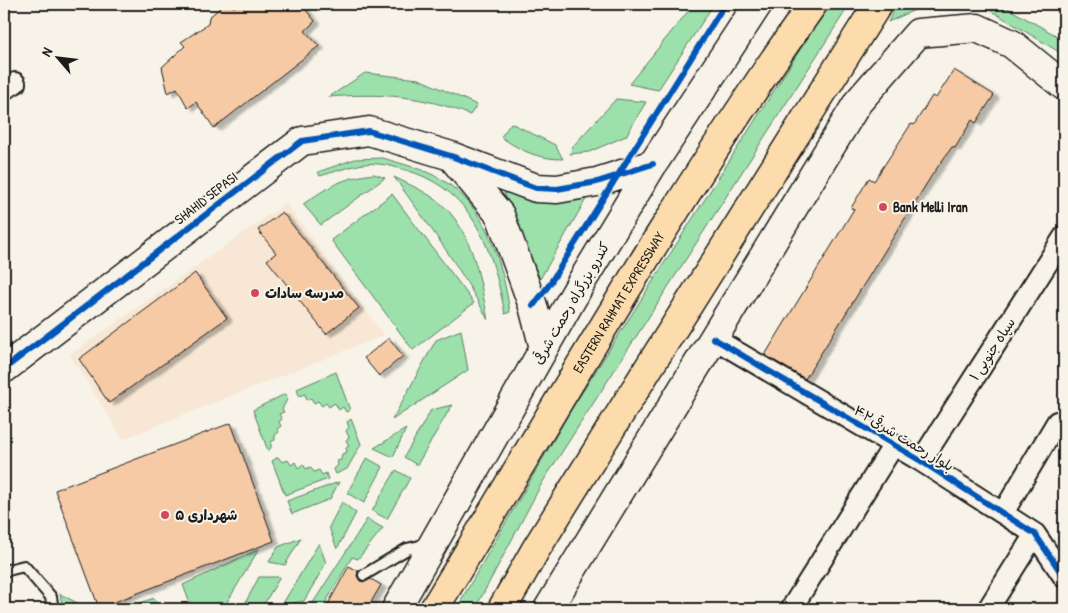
<svg xmlns="http://www.w3.org/2000/svg" width="1068" height="613" viewBox="0 0 1068 613" font-family="'Patrick Hand','Playpen Sans Arabic',sans-serif">
  <defs>
    <filter id="shadow"><feDropShadow dx="5.5" dy="3" stdDeviation="1" flood-color="#0004"/></filter>
  </defs>
  <rect width="100%" height="100%" fill="#f7f3e8"/>
  <filter id="ink" filterUnits="userSpaceOnUse"><feTurbulence type="fractalNoise" baseFrequency=".02" numOctaves="2"/><feDisplacementMap in="SourceGraphic" scale="10" xChannelSelector="R" yChannelSelector="G"/><feConvolveMatrix kernelMatrix="1 2 1 2 8 2 1 2 1" color-interpolation-filters="sRGB"/></filter>
  <g filter="url(#ink)">
    <path fill="#f7e7d4" d="M286,203L384,335L123,439L70,355Z"/>
    <path fill="#9ce0ac" stroke="#5c7e64" d="M694,4H714L658,90L629,84Z
      M829,4H850L542,483L475,609H456L569,413Z
      M897,4H928L888,22Z
      M980,4H1000L1059,37L1064,27V55Z
      M365,73L419,79L477,105L470,115C424,95 379,93 329,97Z
      M616,99L646,102L626,136L589,152L570,154L573,146Z
      M511,123L555,145L563,159C538,159 521,151 501,137Z
      M383,158C402,164 424,169 441,179C488,207 502,263 510,312L505,314C493,253 476,192 409,171C395,167 379,162 364,164C350,166 334,172 320,176L318,172L355,159Z
      M374,174L385,178L321,225L303,204C330,186 341,178 374,174Z
      M394,177C406,183 418,188 429,195C472,221 479,275 488,320C462,269 427,223 394,177Z
      M504,193L589,194L540,279Z
      M392,194L474,303L413,350L331,240Z
      M461,330L468,370L392,420L436,340Z
      M336,372L350,410L346,412L343,407L339,410L335,403L329,407L326,403L322,406L318,401L314,403L311,398L307,400L305,394L299,396L297,389Z
      M285,394L288,398L282,409L284,412L279,414L282,419L279,422L281,426L277,429L279,432L275,435V440L271,442V448L268,451L253,410Z
      M452,405L417,465L404,457L431,410Z
      M351,419L361,444L347,469L336,474L334,469L338,465L337,461L341,460L342,454L347,452L346,448L349,446L346,440L349,437L346,431L349,427L347,422Z
      M406,429L393,457L374,448Z
      M278,457L282,462L288,460L291,465L295,462L298,468L303,464L306,469L310,467L314,472L319,470L322,475L326,473L328,479L285,495L272,461Z
      M367,458L383,467L364,503L347,493Z
      M396,470L410,478L387,519L372,511Z
      M339,482L330,499L292,514L287,501Z
      M342,502L356,513L337,549L329,527Z
      M367,519L383,528L358,559L352,557L322,609H309Z
      M301,538L285,565L269,562L278,547Z
      M319,543L326,563L304,601L282,605Z
      M259,549L223,609H192L183,585Z
      M259,577H280L261,609H242Z
      M60,594L89,609H63Z
      M154,598L158,609H123Z"/>
    <path fill="#f6caa5" stroke="#1c1c1c" filter="url(#shadow)" d="M225,4L235,7L238,4H301L315,21L305,31L319,46L214,128L196,102L188,108L177,88L168,93L162,67L185,46L181,42L208,24L209,17Z
      M954,70L994,95L976,123L972,120L955,148L952,147L932,175L805,379L765,355L854,209L851,208L869,178L874,181L911,124L914,125L932,96L936,98Z
      M282,212L359,308L326,334L267,260L276,253L258,230Z
      M195,273L227,318L109,403L79,359Z
      M389,338L403,356L379,376L364,358Z
      M231,423L274,541L99,608L55,490Z
      M349,566L358,571L357,576L360,581L365,582L371,579L381,585L367,609H337L328,604Z"/>
    <g fill="none" stroke-linecap="round" stroke-linejoin="round">
      <g stroke="#1c1c1c" stroke-width="14">
        <path id="lane" d="M4,571L24,566L51,597L53,609
          M364,575L407,549L428,544"/>
      </g>
      <g stroke="#1c1c1c" stroke-width="24">
        <path id="street" d="M4,89L15,83
          M713,338L921,461L1035,534L1064,577
          M921,461L1064,237
          M1003,513L1057,422
          M791,609L893,446
          M988,609L1035,534"/>
      </g>
      <g stroke="#1c1c1c" stroke-width="31">
        <path id="secondary" d="M452,157L500,215L533,306L544,348
          M4,369L302,141L369,131L451,156L536,188L557,189L597,182L653,164
          M396,609L582,281L653,164L758,4
          M548,609L858,102L918,33L977,28L1012,44L1064,86"/>
      </g>
      <g stroke="#1c1c1c" stroke-width="31">
        <g id="highway">
          <path id="s1" d="M434,609C557,406 675,198 813,4"/>
          <path d="M502,609L536,549L646,372L878,4"/>
        </g>
      </g>
      <use href="#lane" stroke="#f7f3e8" stroke-width="10"/>
      <use href="#street" stroke="#f7f3e8" stroke-width="20"/>
      <use href="#secondary" stroke="#f7f3e8" stroke-width="28"/>
      <use href="#highway" stroke="#fcdcac" stroke-width="28"/>
      <g stroke="#f7f3e8" stroke-width="9">
        <path id="cycleway" d="M533,306L549,285L725,4
          M713,338L921,461L1035,534L1064,577
          M4,369L302,141L369,131L451,156L536,188L557,189L597,182L653,164"/>
      </g>
      <use href="#cycleway" stroke="#0057b8" stroke-width="6"/>
    </g>
  </g>
  <g fill="#d1495b" stroke="#f7f3e8" stroke-width="2">
    <circle cx="883" cy="207" r="5"/>
    <circle cx="255" cy="293" r="5"/>
    <circle cx="165" cy="515" r="5"/>
  </g>
  <g text-anchor="middle" stroke-width="4" stroke-linejoin="round" paint-order="stroke">
    <g font-size="14" fill="#1c1c1c" stroke="#f7f3e8">
      <text transform="translate(206 198) rotate(-38)" y="5">SHAHID SEPASI</text>
      <text transform="translate(571 303) rotate(-60)" y="5">کندرو بزرگراه رحمت شرقی</text>
      <text dy="5" stroke="none"><textPath href="#s1" startOffset="358">EASTERN RAHMAT EXPRESSWAY</textPath></text>
      <text transform="translate(992 349) rotate(-57)" y="5">۱ سپاه جنوبی</text>
      <text transform="translate(904 438) rotate(31)" y="5">بلوار رحمت شرقی۴۲</text>
    </g>
    <g font-size="14" font-weight="bold" fill="#1c1c1c" stroke="#f7f3e8" text-anchor="start">
      <text x="893" y="212">Bank Melli Iran</text>
      <text x="265" y="298">مدرسه سادات</text>
      <text x="175" y="520">شهرداری ۵</text>
    </g>
  </g>
  <rect width="1068" height="613" fill="none" stroke="#f7f3e8" stroke-width="20"/>
  <rect x="10" y="10" width="1048" height="593" fill="none" stroke="#1c1c1c" stroke-width="2" filter="url(#ink)"/>
  <g transform="translate(58 58) rotate(298)" stroke="#f7f3e8" stroke-width="4" paint-order="stroke">
  <path d="M0-4L9 19L0 12L-9 19Z" fill="#1c1c1c"/>
  <text y="-8" font-size="14" font-weight="bold" text-anchor="middle" fill="#1c1c1c">N</text>
  </g>
</svg>
